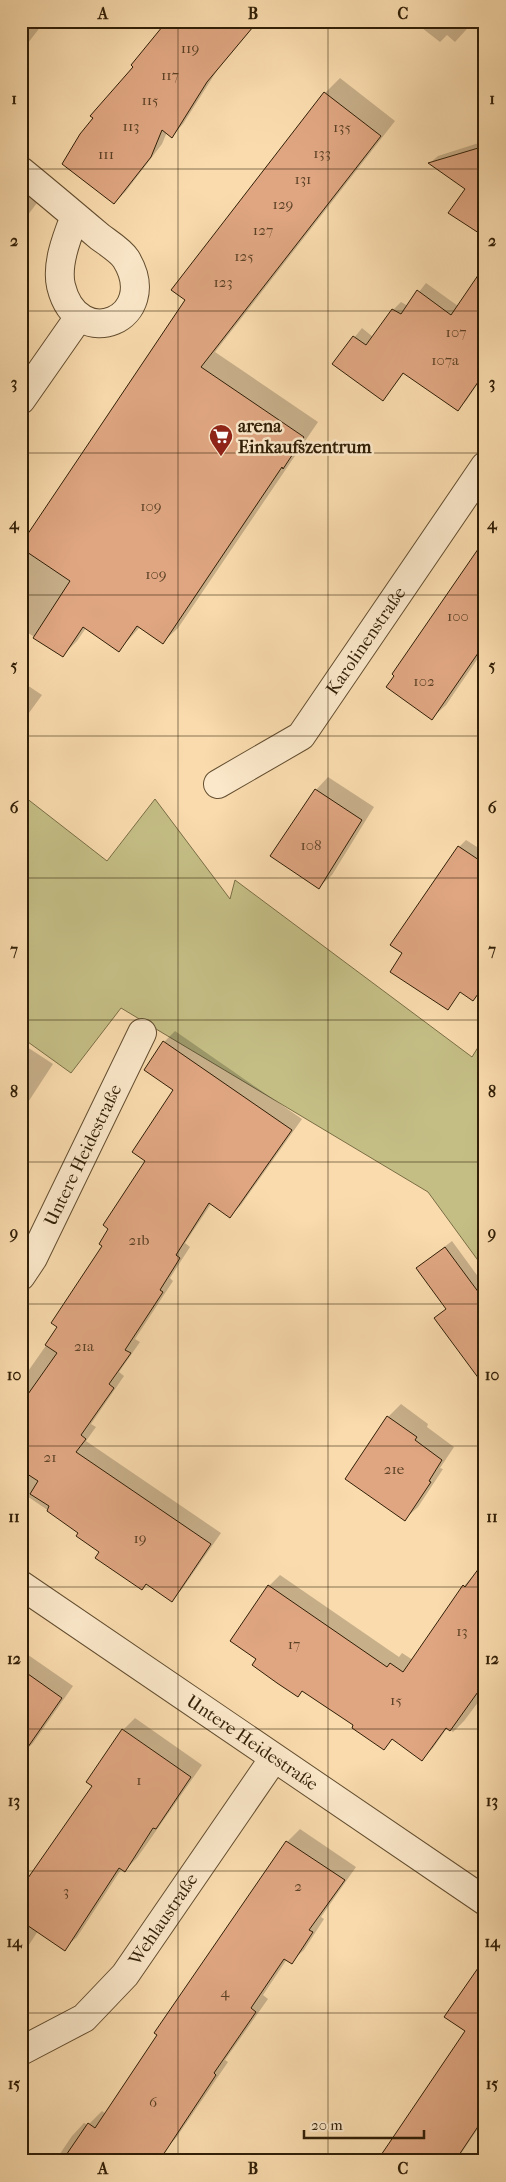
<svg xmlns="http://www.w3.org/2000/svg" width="506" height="2182" viewBox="0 0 506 2182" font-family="'IM FELL French Canon',serif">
  <rect width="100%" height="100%" fill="#f9dbad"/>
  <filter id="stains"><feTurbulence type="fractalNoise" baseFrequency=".004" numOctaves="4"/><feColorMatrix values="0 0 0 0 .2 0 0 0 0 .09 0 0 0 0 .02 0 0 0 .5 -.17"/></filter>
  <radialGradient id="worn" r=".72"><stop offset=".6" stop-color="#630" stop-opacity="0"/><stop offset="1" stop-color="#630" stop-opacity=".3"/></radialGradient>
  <path fill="#c4be85" stroke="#7a6e46" d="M21,794L107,861L155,799L230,899L235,880L472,1057L485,1036V1270L428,1192L121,1008L71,1073L21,1037Z"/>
  <path fill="#0003" d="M21,21H45L21,52Z
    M168,21H258L218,69L183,124L172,136L167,132L162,144L126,191L114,203L134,67Z
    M413,21H474L455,42L447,35L440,42Z
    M340,78L395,121L215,352L318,422L178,628L163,642L140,627L119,650L86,628L77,641L62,656L21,628V546L186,299L173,290L325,93Z
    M485,141V236L466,188L430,163L438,156Z
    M21,184L40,199L21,224Z
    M485,266V373L466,401L458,409L404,373L383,400L333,364L362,328L373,337L393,310L401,302L408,306L426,283L458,306Z
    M485,539V648L446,705L432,718L393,674Z
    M21,681L42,695L21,724Z
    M328,777L374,807L332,875L319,887L316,790Z
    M466,840L485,852V985L473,999L461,991L448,1009L404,953L392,945L459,847Z
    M175,1031L302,1119L241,1205L230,1216L211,1204L185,1243L190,1247L170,1278L173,1281L135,1339L140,1342L119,1372L124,1376L91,1424L96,1427L86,1441L221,1533L182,1589L172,1600L147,1584L142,1588L80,1532L21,1492V1375L24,1377L59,1327L104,1246L147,1160L175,1090L164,1042Z
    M21,1043L53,1064L21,1113Z
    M452,1241L482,1282L485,1280V1385L436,1318L447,1308L417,1268Z
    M401,1404L428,1424L427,1427L454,1447L440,1468L443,1469L418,1507L405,1519L388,1417Z
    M485,1562V1693L464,1721L453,1732L447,1728L433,1748L422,1759L393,1739L383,1749L354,1725L303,1690L298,1696L258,1658L269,1586L280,1575L399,1657L402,1653L413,1660L464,1586Z
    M21,1650L73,1686L33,1743L22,1754Z
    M135,1718L202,1765L137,1858L125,1870L122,1868L77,1937L64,1949L38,1931L21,1957V1889L93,1785L123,1730Z
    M300,1829L356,1867L321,1917L324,1919L304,1950L291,1962L287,1959L263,1995L268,1999L225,2060L228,2062L176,2138L163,2151L136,2161H55L72,2136L84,2123L88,2125L102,2111L106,2114L287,1842Z
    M485,1963V2118L456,2161H374L388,2146L466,2030Z"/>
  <path fill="#dfa681" stroke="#311f07" d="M167,21H258L207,82L172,138L162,130L151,157L114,204L62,164L80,134L93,118L90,116L133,67L131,65Z
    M324,92L381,136L201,367L304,437L283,469L282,467L163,644L137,626L119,652L83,627L63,657L33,638L70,581L21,548V544L185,300L171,290Z
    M485,146V237L448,213L465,189L428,163Z
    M485,265V372L458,411L403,373L383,401L332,364L353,336L366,345L392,309L401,314L417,290L451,315Z
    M485,539V643L432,720L386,687L394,676L392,674Z
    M315,789L362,820L319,889L270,856Z
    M458,846L485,864V984L473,1001L460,992L448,1010L390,972L402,953L390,945Z
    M163,1041L292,1130L230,1218L209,1203L176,1255L180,1258L160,1290L163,1292L125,1350L131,1353L109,1384L114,1388L81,1435L86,1439L76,1452L211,1544L172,1602L146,1584L142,1590L95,1558L99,1552L76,1536L78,1533L47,1511L49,1506L30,1494L38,1481L21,1470V1404L57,1353L45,1345L57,1327L51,1323L102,1246L99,1244L108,1229L103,1225L145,1161L132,1152L173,1090L144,1070Z
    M445,1247L485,1301V1387L434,1318L446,1309L416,1268Z
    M387,1416L417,1437L415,1440L442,1460L429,1481L431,1482L405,1521L345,1479Z
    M485,1560V1682L450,1731L446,1728L422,1761L392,1739L384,1750L352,1728L353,1725L302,1691L298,1697L277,1683L252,1665L256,1659L230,1641L268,1585L387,1667L390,1663L403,1672L463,1585L465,1587Z
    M21,1669L62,1698L21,1757Z
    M122,1729L191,1777L156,1829L153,1828L125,1872L119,1868L65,1951L21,1921V1888L92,1786L86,1782Z
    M286,1841L345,1880L309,1930L313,1932L292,1964L284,1959L251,2008L256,2012L214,2073L216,2075L159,2161H62L88,2123L95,2128L157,2035L154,2033Z
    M485,1958V2116L455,2161H377L465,2031L444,2017Z"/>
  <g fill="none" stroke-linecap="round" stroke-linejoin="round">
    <g stroke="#634e30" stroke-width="30">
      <g id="street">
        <path d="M21,171C48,193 74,215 100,237C108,243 121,251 126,259C162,318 78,355 61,286C56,264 67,237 75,216"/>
        <path d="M21,400L79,317"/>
        <path id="s1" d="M218,784L301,736L485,466"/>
        <path id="s2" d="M21,1276L33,1258L142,1033"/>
        <path id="s3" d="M21,1585L485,1901"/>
        <path id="s4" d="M21,2051L84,2018L125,1975L274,1758"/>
      </g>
    </g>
    <use href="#street" stroke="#fbe8ca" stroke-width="28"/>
  </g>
  <path fill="none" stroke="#311f07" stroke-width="1" stroke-opacity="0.55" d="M178,21V2161M328,21V2161M21,169H485M21,311H485M21,453H485M21,595H485M21,736H485M21,878H485M21,1020H485M21,1162H485M21,1304H485M21,1446H485M21,1587H485M21,1729H485M21,1871H485M21,2013H485"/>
  <defs>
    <g id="supermarket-pin" transform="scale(1.25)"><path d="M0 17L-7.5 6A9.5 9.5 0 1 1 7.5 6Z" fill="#8f2418" stroke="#fbe8ca"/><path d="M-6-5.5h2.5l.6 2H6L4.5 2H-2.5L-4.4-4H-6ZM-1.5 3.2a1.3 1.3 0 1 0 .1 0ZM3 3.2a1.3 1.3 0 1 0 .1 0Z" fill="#fff"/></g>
  </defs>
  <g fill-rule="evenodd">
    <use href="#supermarket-pin" x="221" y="436"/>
  </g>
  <g text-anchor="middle" stroke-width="5" stroke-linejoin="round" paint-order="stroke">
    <g font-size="15" fill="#5c4126">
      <text x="190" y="53">119</text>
      <text x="170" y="80">117</text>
      <text x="150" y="105">115</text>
      <text x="131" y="131">113</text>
      <text x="342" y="132">135</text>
      <text x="322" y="158">133</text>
      <text x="106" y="159">111</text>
      <text x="303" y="184">131</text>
      <text x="283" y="209">129</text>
      <text x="263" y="235">127</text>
      <text x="244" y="261">125</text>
      <text x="223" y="287">123</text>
      <text x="456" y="337">107</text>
      <text x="445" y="365">107a</text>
      <text x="151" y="511">109</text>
      <text x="156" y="579">109</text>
      <text x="458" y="621">100</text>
      <text x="424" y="686">102</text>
      <text x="311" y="850">108</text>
      <text x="139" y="1245">21b</text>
      <text x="84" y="1351">21a</text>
      <text x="50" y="1462">21</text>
      <text x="394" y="1474">21e</text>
      <text x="140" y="1543">19</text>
      <text x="462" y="1636">13</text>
      <text x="294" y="1649">17</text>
      <text x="396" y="1705">15</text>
      <text x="139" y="1785">1</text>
      <text x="298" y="1891">2</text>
      <text x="66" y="1896">3</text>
      <text x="225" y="1997">4</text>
      <text x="153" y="2107">6</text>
    </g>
    <g font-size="18" font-weight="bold" fill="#311f07" stroke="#fbe8ca" text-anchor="start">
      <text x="238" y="432">arena<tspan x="238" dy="21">Einkaufszentrum</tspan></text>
    </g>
    <g font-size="18" fill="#311f07" stroke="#fbe8ca">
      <text dy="6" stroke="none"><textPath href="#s1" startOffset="211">Karolinenstraße</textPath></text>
      <text dy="6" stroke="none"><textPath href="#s2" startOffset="136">Untere Heidestraße</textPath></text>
      <text dy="6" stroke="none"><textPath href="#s3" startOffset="280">Untere Heidestraße</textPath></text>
      <text dy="6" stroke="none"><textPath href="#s4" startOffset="198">Wehlaustraße</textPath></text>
    </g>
  </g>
  <rect width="506" height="2182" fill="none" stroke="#f9dbad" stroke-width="55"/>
  <path d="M304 2130v8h120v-8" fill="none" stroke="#311f07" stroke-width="2.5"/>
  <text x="311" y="2130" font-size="15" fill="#311f07" stroke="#fbe8ca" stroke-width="4" paint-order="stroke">20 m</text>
  <rect x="28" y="28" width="450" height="2126" fill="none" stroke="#311f07" stroke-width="2"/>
  <g font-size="16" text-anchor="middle" font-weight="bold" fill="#311f07">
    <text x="103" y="19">A</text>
    <text x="253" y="19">B</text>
    <text x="403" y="19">C</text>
    <text x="14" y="104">1</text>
    <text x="492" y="104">1</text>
    <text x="14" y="246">2</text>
    <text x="492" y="246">2</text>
    <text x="14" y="388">3</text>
    <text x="492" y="388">3</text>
    <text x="14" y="529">4</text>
    <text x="492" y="529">4</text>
    <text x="14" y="671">5</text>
    <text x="492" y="671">5</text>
    <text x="14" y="813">6</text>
    <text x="492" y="813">6</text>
    <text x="14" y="955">7</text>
    <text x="492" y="955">7</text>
    <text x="14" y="1097">8</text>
    <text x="492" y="1097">8</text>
    <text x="14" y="1238">9</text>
    <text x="492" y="1238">9</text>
    <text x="14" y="1380">10</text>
    <text x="492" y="1380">10</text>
    <text x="14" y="1522">11</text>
    <text x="492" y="1522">11</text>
    <text x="14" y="1664">12</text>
    <text x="492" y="1664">12</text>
    <text x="14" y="1806">13</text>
    <text x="492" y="1806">13</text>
    <text x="14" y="1947">14</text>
    <text x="492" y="1947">14</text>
    <text x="14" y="2089">15</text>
    <text x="492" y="2089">15</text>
    <text x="103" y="2174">A</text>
    <text x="253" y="2174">B</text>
    <text x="403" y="2174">C</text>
  </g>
  <rect width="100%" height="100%" filter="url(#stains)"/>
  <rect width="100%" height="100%" fill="url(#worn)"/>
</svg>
